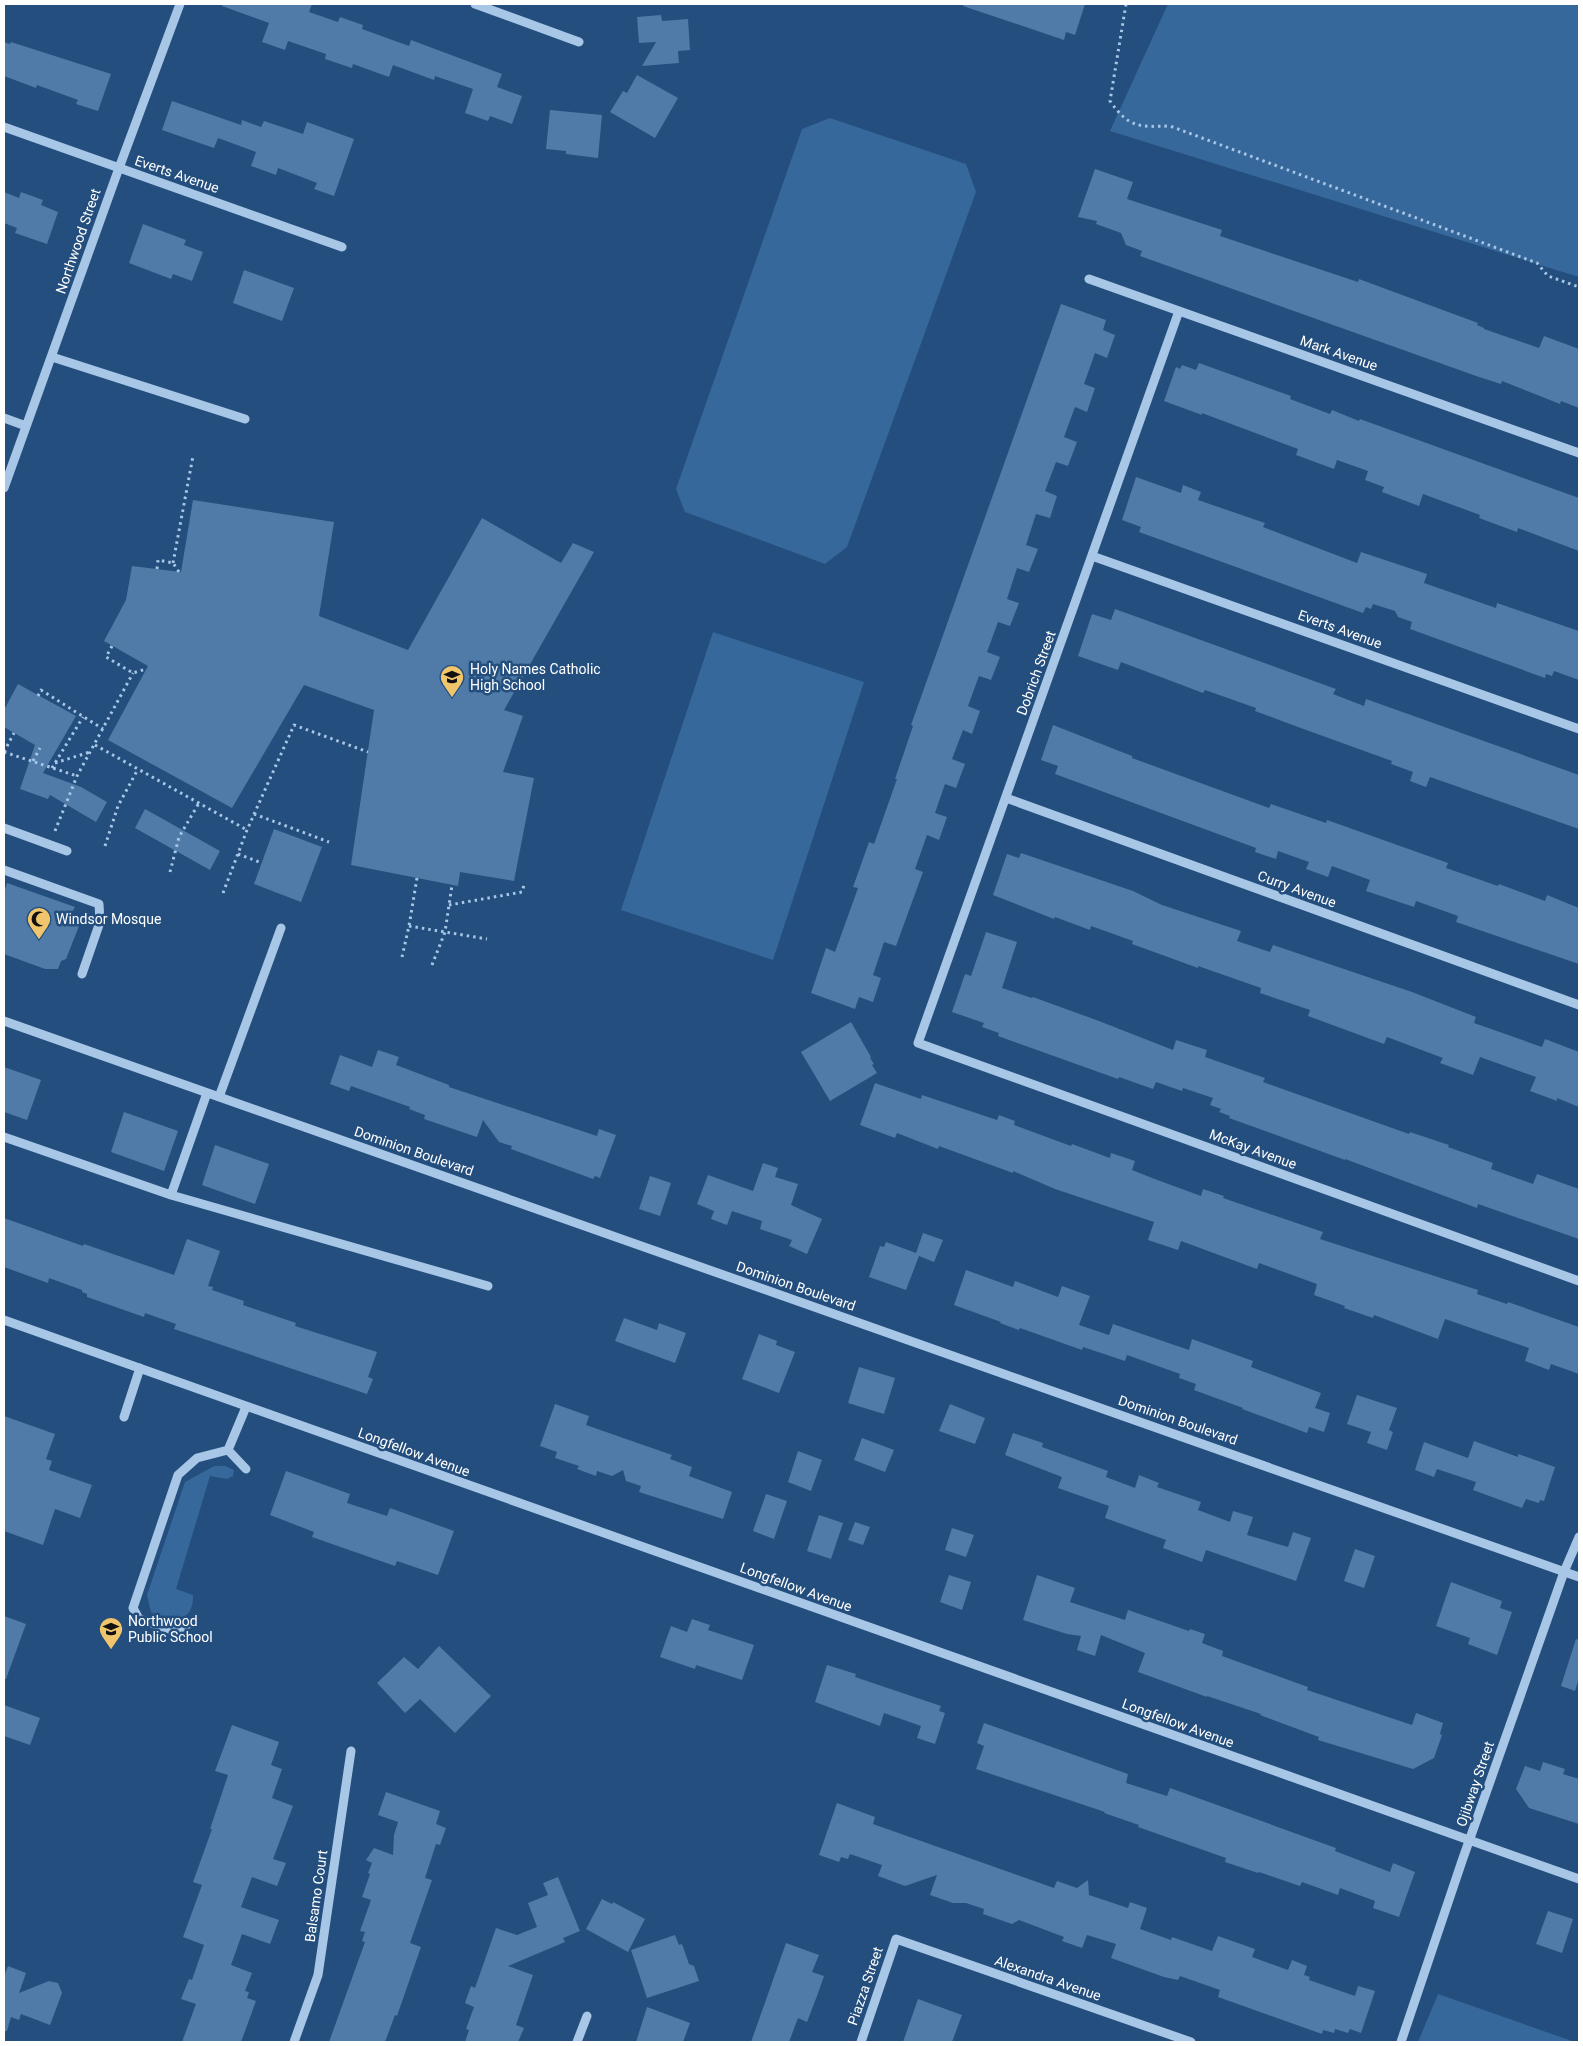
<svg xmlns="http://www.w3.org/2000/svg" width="1583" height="2046" viewBox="0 0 1583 2046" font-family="Roboto,sans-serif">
  <rect width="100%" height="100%" fill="#234e7d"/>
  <path fill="#37689b" d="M1168,4H1579V277L1110,131Z
    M830,118L966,164L976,192L847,547L825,564L685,512L676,489L802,129Z
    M713,632L864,682L773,960L621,910Z
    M214,1466H225L234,1470L233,1476L227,1479L210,1476L176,1589L193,1595C194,1623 171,1624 151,1612L147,1595L185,1482Z
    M1438,1994L1575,2042H1418Z"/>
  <path fill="#507ba8" d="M223,4H312L309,12L338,22L340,17L363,25L362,29L409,46L411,40L502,74L497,87L522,96L512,124L490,116L488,121L465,113L473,89L435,76L434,80L393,65L389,77L353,64L352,68L325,59L326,54L288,41L285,50L262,42L269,23L222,6Z
    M963,4H1085L1075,35L1066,32L1064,40L963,6Z
    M661,15L662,21L688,19L690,50L678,51L679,63L642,66L656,42L639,43L637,17Z
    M4,42L10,44L11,42L111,74L98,111L76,104L78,100L37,85L36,88L4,76Z
    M637,75L678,98L655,138L610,112L623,91L627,93Z
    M172,101L241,125L242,120L261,127L264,121L303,134L307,122L354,139L334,196L314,189L317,183L278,168L276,175L251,166L256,152L218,138L214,148L162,130Z
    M550,110L602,115L598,158L566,154V151L546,149Z
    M1095,169L1133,182L1127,199L1222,230L1220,236L1358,282L1359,279L1478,323L1477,325L1484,328V329L1539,348L1544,336L1579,349V408L1561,401L1560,404L1502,381L1501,384L1479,377L1140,256L1142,251L1126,245L1121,233L1096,224L1097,221L1078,217Z
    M4,192L19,198L21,192L43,200L41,205L58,212L47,244L15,233L17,228L4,223Z
    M143,224L186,240L184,245L203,252L192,281L173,274L171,279L129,263Z
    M244,270L294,288L282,321L233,303Z
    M1061,304L1106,320L1103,330L1115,335L1107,358L1095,353L1084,384L1095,388L1087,412L1075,407L1064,437L1077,442L1068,466L1056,462L1045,491L1057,496L1050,518L1036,514L1026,545L1038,549L1029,572L1017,568L1007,599L1019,603L1010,626L998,622L987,652L1000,657L991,680L979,676L968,706L980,711L972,734L963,730L952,759L965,764L956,788L945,784L935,813L947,817L939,840L927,835L915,869L923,872L896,946L884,942L873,975L881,978L873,1002L859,997L855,1009L811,993L826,948L835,952L858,888L853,887L869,842L874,844L897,779H895L913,726L911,725Z
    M1199,363L1291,396L1290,399L1330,414L1332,410L1359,421L1360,419L1579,498V551L1518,528L1517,532L1479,518L1480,515L1423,494L1419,506L1382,492L1384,487L1365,480L1368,471L1337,460L1334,469L1296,455L1298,449L1202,413V415L1164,401L1176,367L1180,369L1182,365L1196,370Z
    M1136,477L1181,493L1183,485L1201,492L1198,500L1265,523L1263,527L1357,563L1361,552L1427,574L1424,583L1496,608L1497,603L1579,631V680L1554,671L1552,676L1546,674L1545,678L1410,629L1412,622L1398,617L1395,611L1373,604L1371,609L1366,607L1363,613L1139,532L1141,527L1122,520Z
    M193,500L334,522L319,616L408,650L482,518L561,563L573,543L594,552L504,710L523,716L503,772L534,778L514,881L460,872L458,886L351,865L374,710L304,685L232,808L108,740L148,666L104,641L126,600L132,566L181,572Z
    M1115,609L1336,689L1333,694L1364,706L1366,699L1579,775V829L1430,777L1426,787L1410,781L1413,772L1391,764L1392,761L1298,727L1255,711L1256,708L1205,690L1203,693L1121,662L1118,670L1078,656L1092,614L1111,620Z
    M18,684L76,716L43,773L81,787L107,802L96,822L50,795L48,799L20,789L35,745L4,727V710Z
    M1053,725L1132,756V758L1269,808L1271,804L1326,823L1327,820L1448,863L1446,868L1498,886L1499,884L1545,901L1547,895L1579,908V964L1456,922L1458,916L1416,901L1414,907L1366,891L1370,880L1332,866L1328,877L1306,869L1309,862L1278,851L1276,859L1255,852L1256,848L1055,774L1058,766L1041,760Z
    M145,809L220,851L210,870L135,828Z
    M274,829L322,847L301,902L254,884Z
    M1021,853L1133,891L1162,905L1241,931L1237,941L1270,952L1273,945L1412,992L1476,1017L1474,1023L1542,1047L1545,1039L1579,1052V1107L1557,1098V1101L1530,1091L1536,1077L1480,1057L1473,1075L1440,1063L1443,1058L1387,1037L1384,1044L1308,1016L1310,1010L1260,993L1261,988L1198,966V968L1132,944L1133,941L1091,926L1090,930L1055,917L1054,919L993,895L1007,854L1019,858Z
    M7,883L75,907L66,921L79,926L66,959L61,961L58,969H45L4,954V892Z
    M986,932L1017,942L1002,988L1032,998L1033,997L1099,1021L1173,1050L1176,1040L1207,1050L1205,1057L1265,1078L1263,1082L1409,1134L1410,1132L1449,1145L1448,1147L1493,1163L1491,1169L1533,1184L1537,1174L1579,1189V1239L1478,1204L1477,1208L1345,1159V1160L1229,1118L1230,1116L1219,1112L1221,1109L1210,1105L1213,1098L1183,1088L1182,1091L1156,1082L1153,1089L1119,1077L1118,1079L998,1036L999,1033L982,1027L984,1023L952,1012L965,974L971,976Z
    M851,1022L871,1057L870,1058L874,1064L872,1065L877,1073L830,1101L801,1052Z
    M378,1050L399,1057L396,1065L449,1085V1087L597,1136L599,1129L616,1135L600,1178L595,1176L593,1179L511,1149L512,1146L499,1142L483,1120L477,1137L424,1119L425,1115L409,1109L410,1107L351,1086L349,1091L330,1084L340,1055L372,1067Z
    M4,1067L41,1080L27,1120L4,1112Z
    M875,1083L921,1099L922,1095L997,1120L999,1115L1015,1121L1014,1125L1071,1146L1072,1144L1110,1158L1111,1153L1135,1161L1132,1170L1152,1178L1201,1196L1203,1189L1224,1196L1223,1198L1323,1232L1320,1239L1478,1290L1477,1294L1507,1304L1508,1302L1579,1327V1374L1551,1364L1549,1370L1525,1361L1529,1348L1445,1319L1438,1339L1374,1315L1373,1318L1344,1308L1345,1306L1314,1295L1317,1284L1259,1263L1257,1269L1181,1241L1178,1250L1148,1240L1154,1222L1055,1189L1013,1171V1173L939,1146L938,1149L897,1133L895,1138L860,1125Z
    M124,1112L178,1131L164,1171L111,1152Z
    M215,1145L269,1164L255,1204L202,1185Z
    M763,1163L778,1168L775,1177L798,1184L791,1205L822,1219L807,1254L789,1246L792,1240L760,1229L762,1221L732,1211L727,1225L711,1219L714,1211L697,1204L708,1175L753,1191Z
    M650,1176L671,1183L660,1216L639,1209Z
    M4,1218L83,1246L84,1244L174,1275L187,1239L220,1251L208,1286L213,1287L212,1290L244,1301L243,1305L296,1323L295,1326L377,1352L368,1377L373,1379L367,1394L174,1329L176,1324L145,1313L144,1317L87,1297V1294L82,1292V1290L49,1278L48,1283L4,1267Z
    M923,1233L943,1240L934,1262L919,1256L906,1290L869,1277L880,1246L884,1247L886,1242L916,1253Z
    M966,1270L1013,1287L1015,1281L1058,1297L1062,1286L1090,1296L1079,1325L1109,1335L1113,1324L1189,1350L1192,1339L1253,1361L1251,1367L1321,1393L1315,1408L1330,1413L1324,1432L1309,1427L1307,1433L1242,1409L1243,1408L1194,1390L1196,1384L1179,1378L1180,1374L1127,1355L1125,1361L1083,1347L1082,1350L1020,1328L1019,1330L1000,1323L1001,1322L954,1305Z
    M624,1318L657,1330L659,1323L686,1333L675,1363L615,1341Z
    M759,1334L777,1341L776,1345L795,1352L779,1393L742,1379Z
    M859,1367L895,1378L884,1414L848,1403Z
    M1357,1395L1397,1408L1389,1430L1393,1432L1387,1450L1367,1443L1371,1432L1347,1424Z
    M555,1404L589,1416L586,1425L672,1455L670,1459L692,1467L689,1476L732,1492L723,1519L639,1492L641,1486L626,1481L623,1470L612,1476L597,1471L596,1476L577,1469L579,1466L555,1458L557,1452L540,1446Z
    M950,1404L985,1418L975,1444L939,1431Z
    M4,1416L55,1434L46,1459L52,1461L49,1470L92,1485L80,1518L55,1509L43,1545L4,1531Z
    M1013,1433L1043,1443L1042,1447L1108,1471L1106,1477L1135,1488L1139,1475L1159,1483L1157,1487L1201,1502L1198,1510L1230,1522L1233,1511L1253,1517L1247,1535L1288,1547L1293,1532L1311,1538L1296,1581L1206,1550L1202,1562L1163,1548L1166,1540L1105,1518L1109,1506L1058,1488L1062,1477L1005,1455Z
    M862,1438L894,1450L885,1472L854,1460Z
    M1474,1441L1518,1457V1454L1555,1467L1544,1501L1540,1500L1539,1503L1526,1499L1522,1508L1473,1490L1476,1482L1437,1469L1434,1477L1415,1470L1424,1442L1468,1458Z
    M798,1451L822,1460L811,1491L788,1482Z
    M286,1471L350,1494L347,1503L387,1516L390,1508L454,1531L438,1575L397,1561L395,1566L312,1537L314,1532L270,1515Z
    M766,1494L787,1501L774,1539L753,1531Z
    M819,1515L843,1523L831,1559L807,1551Z
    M855,1522L870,1527L863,1545L848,1540Z
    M952,1528L974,1535L966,1557L945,1550Z
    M1355,1549L1375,1556L1364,1588L1344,1581Z
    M949,1575L971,1582L962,1610L940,1602Z
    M1037,1575L1075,1588L1070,1602L1125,1620L1128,1610L1189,1631L1190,1629L1205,1634L1202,1643L1223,1651L1222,1656L1308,1687L1307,1690L1412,1725L1416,1713L1443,1723L1440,1734L1442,1735L1434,1758L1413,1769L1318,1740L1319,1737L1260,1715L1261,1714L1207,1696V1697L1138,1672L1145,1653L1101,1635L1095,1656L1077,1650L1081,1636L1067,1634L1023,1620Z
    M1451,1582L1502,1601L1500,1608L1512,1612L1497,1655L1468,1644L1470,1638L1436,1626Z
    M4,1616L26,1624L6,1679H4Z
    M692,1619L710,1625L708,1630L754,1645L742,1680L696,1665L695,1669L660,1657L671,1626L687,1632Z
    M1576,1639L1579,1640V1678L1575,1691L1561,1686Z
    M439,1646L491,1696L455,1733L420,1699L405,1713L377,1683L404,1657L418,1669Z
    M827,1665L856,1674L855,1677L941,1706L939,1711L945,1713L935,1744L917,1738L921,1726L884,1713L880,1726L815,1702Z
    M4,1705L40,1718L30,1745L4,1736Z
    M984,1723L1128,1774L1126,1783L1167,1796L1170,1788L1336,1848L1335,1851L1390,1872L1393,1863L1415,1872L1399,1917L1373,1908L1375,1901L1340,1888L1338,1895L1302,1882L1300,1886L1259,1872L1258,1873L1225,1862L1226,1858L1138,1827L1139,1825L1104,1813L1105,1812L976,1769L984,1746L977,1743Z
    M232,1725L279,1742L271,1765L282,1769L272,1798L293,1806L273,1859L286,1863L277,1886L252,1877L241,1907L279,1920L270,1944L242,1934L231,1965L252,1973L245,1991L249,1992L247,1998L256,2001L241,2042H182L196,2004L181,1999L189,1979L192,1980L204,1945L183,1937L202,1885L193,1882L212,1829H210L228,1775L215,1771Z
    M1543,1762L1565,1769L1563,1774L1579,1779V1824L1529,1808L1516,1789L1525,1766L1540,1771Z
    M386,1792L440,1811L436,1824L446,1828L440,1845L436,1844L425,1878L432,1880L410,1943L421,1947L397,2016L395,2015L385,2042H329L365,1942L362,1941L365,1932L360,1931L371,1900L362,1897L370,1874L368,1873L372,1863L366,1860L374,1848L393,1855L394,1835L398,1822L378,1815Z
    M837,1803L875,1817L873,1824L1054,1888L1057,1881L1077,1888L1088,1880L1089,1895L1128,1908L1130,1902L1147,1908L1140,1929L1171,1940L1172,1937L1212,1951L1218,1936L1255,1949L1252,1957L1288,1970L1292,1960L1307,1966L1304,1975L1310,1977L1309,1980L1355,1996L1358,1986L1375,1991L1361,2033L1350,2029L1348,2033L1335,2029L1334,2033L1323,2030L1322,2034L1218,1997L1220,1990L1180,1976L1178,1980L1164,1977L1111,1958L1116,1944L1087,1935L1082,1948L1062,1941L1064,1937L1019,1920L1012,1924L983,1914L984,1909L966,1903H953L930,1895L937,1875L905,1886L878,1876L882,1865L850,1854L848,1859L841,1857L839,1862L819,1855Z
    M558,1877L580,1931L563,1938L565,1942L508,1966L533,1975L516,2025L524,2028L518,2042H465L469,2030L466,2029L474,2007L465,2003L471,1986L475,1988L496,1928L517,1935L537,1927L528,1903L548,1895L543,1883Z
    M602,1899L612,1904L613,1902L645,1919L628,1952L586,1929Z
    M1548,1911L1573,1919L1562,1953L1536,1944Z
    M675,1935L679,1945L682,1944L689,1964L694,1966L699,1981L647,1998L631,1950Z
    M786,1943L819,1955L812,1972L824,1976L817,1996L807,2022L798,2018L789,2042H751Z
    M8,1966L26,1973L19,1993L49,1981L58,1983L62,1993L50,2025L21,2014L19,2020L11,2017L7,2031H4V1976Z
    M918,1999L962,2015L952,2042H903Z
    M647,2007L690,2023L683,2042H636Z"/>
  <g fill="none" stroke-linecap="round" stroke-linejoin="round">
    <path stroke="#a8c6e6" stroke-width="3" stroke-dasharray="2.5 4" stroke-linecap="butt" d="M1126,4L1110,101C1129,128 1139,127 1170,126L1537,263L1548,276L1579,287
      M173,563L193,456
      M157,569L158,560L173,563L179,572
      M112,646L106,657L133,673L146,669
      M38,696L41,690L103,729
      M95,745L247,830
      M4,752L77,776
      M4,752L14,733
      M33,761L40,748
      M55,763L90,752
      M52,768L83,717
      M254,814L329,842
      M55,831L77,776L133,673
      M105,846L118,806L138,769
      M238,854L262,863
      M170,872L179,837L199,803
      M223,893L247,830L294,725L368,752
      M449,905L522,892L524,885
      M409,926L487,939
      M402,957L409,926L417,878
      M432,965L445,932L452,885"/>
    <path stroke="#a8c6e6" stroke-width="9" d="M475,4L579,42
      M4,127L342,247
      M1089,279L1579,453
      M1179,311L918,1043L1579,1281
      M52,357L245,419
      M4,418L26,426
      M4,488L119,168L180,4
      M1092,556L1579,729
      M1006,798L1579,1005
      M4,828L67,851
      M4,870L99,904L100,922L82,974
      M4,1021L1579,1577
      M219,1097L281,928
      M4,1137L171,1195L207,1093
      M171,1195L488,1286
      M4,1320L1579,1879
      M124,1417L140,1368
      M228,1450L246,1469
      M194,1621L175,1631L139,1619L133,1608L178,1475L197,1458L228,1450L246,1407
      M294,2042L318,1975L351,1751
      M577,2042L587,2016
      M861,2042L896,1939L1191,2042
      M1401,2042L1462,1861L1564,1572L1579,1537"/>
  </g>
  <defs>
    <g id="school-pin" transform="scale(1.25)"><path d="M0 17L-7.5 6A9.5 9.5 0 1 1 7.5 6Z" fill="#f0c56b" stroke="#234e7d"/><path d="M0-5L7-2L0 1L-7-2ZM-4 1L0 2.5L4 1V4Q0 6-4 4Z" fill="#111"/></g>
    <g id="mosque-pin" transform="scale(1.25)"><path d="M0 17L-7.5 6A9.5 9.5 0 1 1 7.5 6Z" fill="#f0c56b" stroke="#234e7d"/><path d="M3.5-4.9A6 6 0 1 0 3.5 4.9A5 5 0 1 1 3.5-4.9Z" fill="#111"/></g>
  </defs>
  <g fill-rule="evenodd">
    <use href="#school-pin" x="452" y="677"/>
    <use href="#mosque-pin" x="39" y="919"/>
    <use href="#school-pin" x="111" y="1629"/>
  </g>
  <g text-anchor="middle" stroke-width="5" stroke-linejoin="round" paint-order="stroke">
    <g font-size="14" fill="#fff" stroke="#234e7d">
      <text transform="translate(177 174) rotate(19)" y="5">Everts Avenue</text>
      <text transform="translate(78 241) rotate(-71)" y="5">Northwood Street</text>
      <text transform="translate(1339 353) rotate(19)" y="5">Mark Avenue</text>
      <text transform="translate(1340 629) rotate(20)" y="5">Everts Avenue</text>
      <text transform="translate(1036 673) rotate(-70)" y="5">Dobrich Street</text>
      <text transform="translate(1297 889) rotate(20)" y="5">Curry Avenue</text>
      <text transform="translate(1253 1149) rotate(20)" y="5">McKay Avenue</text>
      <text transform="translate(414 1151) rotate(19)" y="5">Dominion Boulevard</text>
      <text transform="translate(796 1286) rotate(19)" y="5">Dominion Boulevard</text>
      <text transform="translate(1178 1420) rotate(19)" y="5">Dominion Boulevard</text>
      <text transform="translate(414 1452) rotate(20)" y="5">Longfellow Avenue</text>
      <text transform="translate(796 1587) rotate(20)" y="5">Longfellow Avenue</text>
      <text transform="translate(1178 1723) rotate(20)" y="5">Longfellow Avenue</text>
      <text transform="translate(1475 1784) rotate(-71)" y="5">Ojibway Street</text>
      <text transform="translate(316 1896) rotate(-82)" y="5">Balsamo Court</text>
      <text transform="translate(1048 1978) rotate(19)" y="5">Alexandra Avenue</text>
      <text transform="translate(865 1986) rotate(-71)" y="5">Piazza Street</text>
    </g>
    <g font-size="14" fill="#fff" stroke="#234e7d" text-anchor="start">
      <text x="470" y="674">Holy Names Catholic<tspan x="470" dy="16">High School</tspan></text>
      <text x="56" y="924">Windsor Mosque</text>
      <text x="128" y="1626">Northwood<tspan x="128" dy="16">Public School</tspan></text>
    </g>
  </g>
  <rect width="1583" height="2046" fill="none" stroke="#ffffff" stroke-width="10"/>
</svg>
